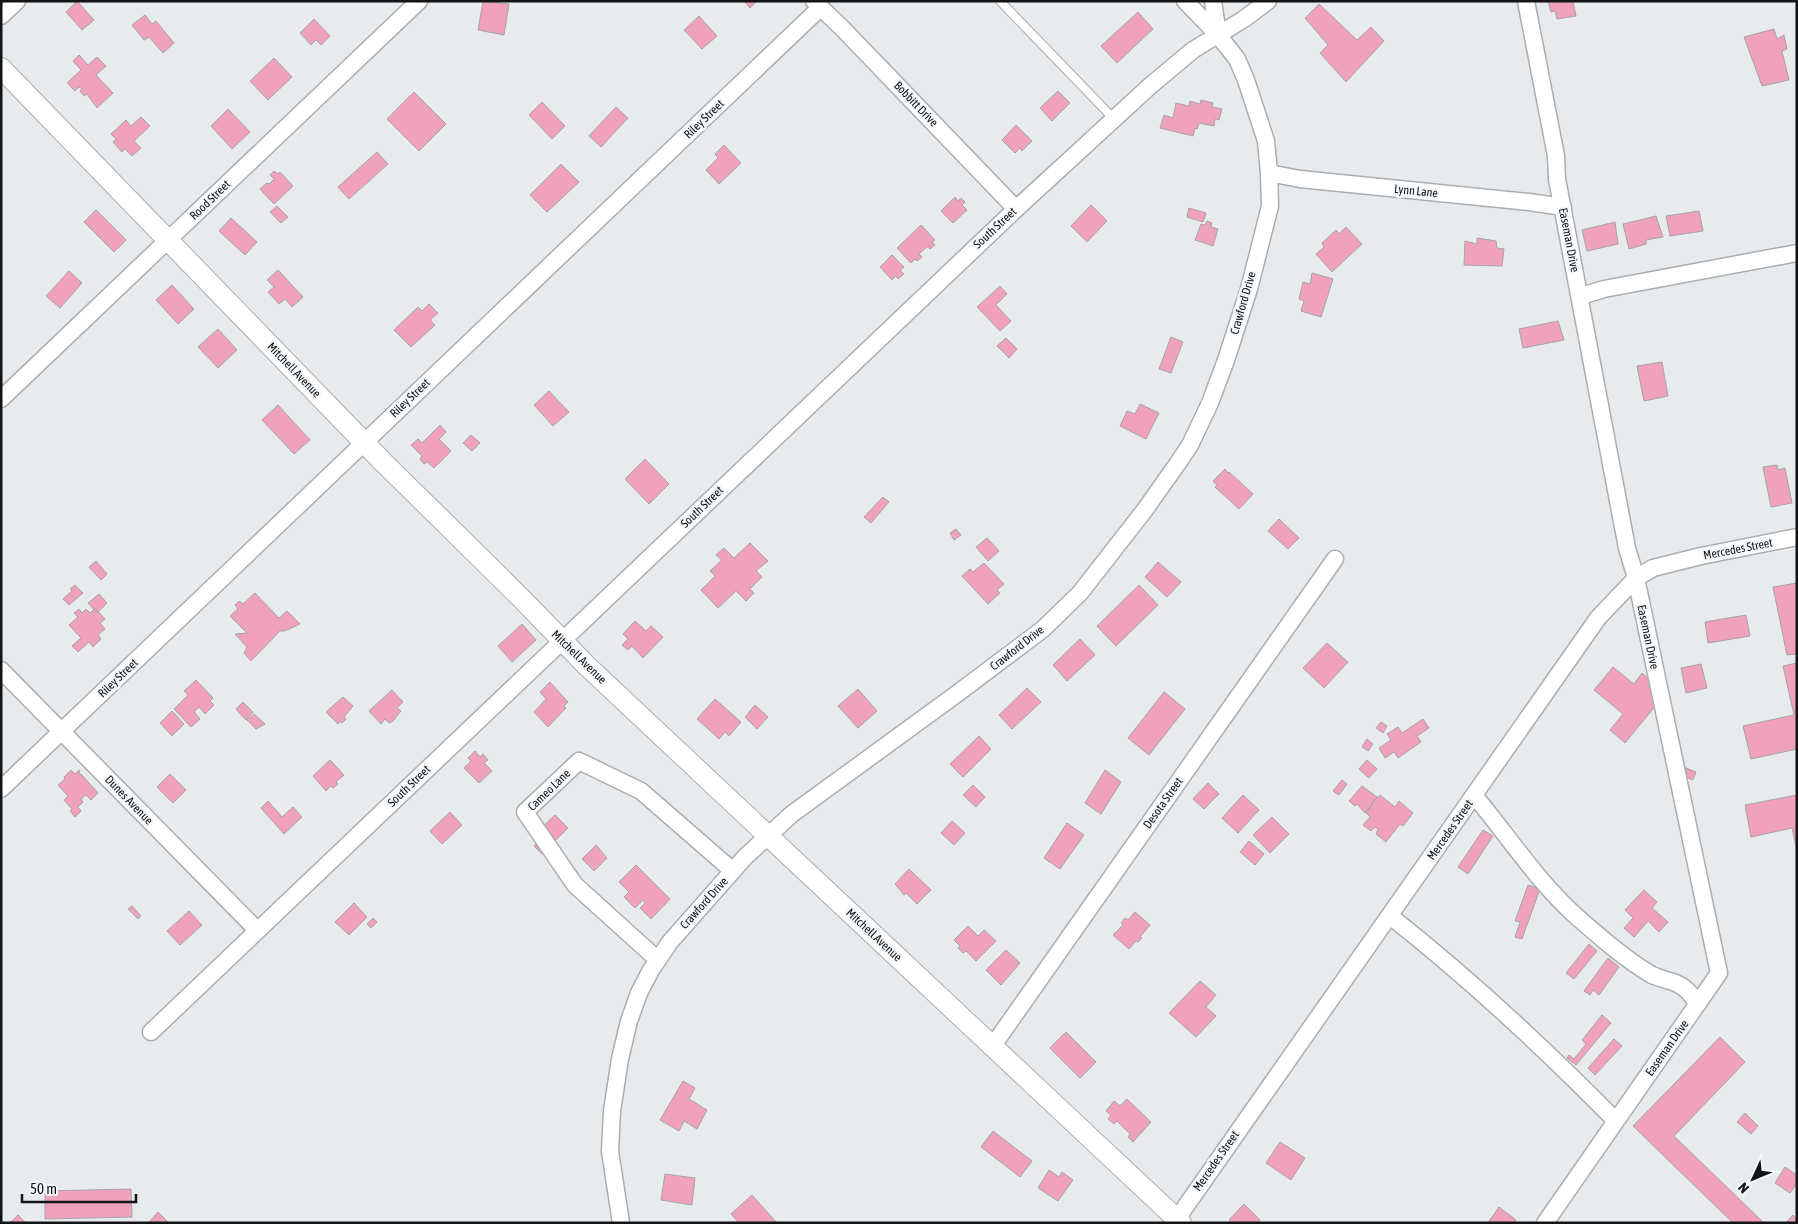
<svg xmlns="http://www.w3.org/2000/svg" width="1798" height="1224" viewBox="0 0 1798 1224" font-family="'Asap Condensed',sans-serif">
  <rect width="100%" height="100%" fill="#e7ebee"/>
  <path fill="#f0a1bc" stroke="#a8a3a5" d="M77,1L94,20L82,30L66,12Z
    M483,1L509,4L504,35L478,30Z
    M744,1H757L750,8Z
    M1548,1H1573L1576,16L1557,19L1555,11L1551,12Z
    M1319,4L1357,40L1371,27L1384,41L1346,82L1320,53L1328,45L1305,18Z
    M1138,12L1153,29L1117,63L1101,46Z
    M145,15L152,24L156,21L174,43L163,53L149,37L144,40L132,25Z
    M699,16L717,36L702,49L684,30Z
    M314,19L330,36L321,45L316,40L311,45L300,33Z
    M1774,29L1777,39L1784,35L1787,49L1782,51L1789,80L1762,86L1744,37Z
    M79,55L88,65L97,57L106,66L96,75L113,93L97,108L87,94L84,96L80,91L82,89L79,87L75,91L67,83L81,70L73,61Z
    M274,58L292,77L268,100L250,81Z
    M1058,91L1070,103L1052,121L1040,108Z
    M414,92L446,124L419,151L387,119Z
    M1201,100L1213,103L1212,107L1222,109L1219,120L1215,119L1214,126L1199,123L1197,129L1195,128L1193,136L1160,128L1164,115L1173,118L1176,103L1189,106L1190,101L1200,104Z
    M542,102L565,126L552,139L529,115Z
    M616,107L628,118L601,147L589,136Z
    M228,109L250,132L232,149L211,126Z
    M141,117L150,126L134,141L141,148L132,156L125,149L122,152L113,142L116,139L111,134L126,120L131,126Z
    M1016,125L1032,141L1022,151L1020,148L1015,153L1002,140Z
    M724,145L741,163L719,184L706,170L718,158L715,154Z
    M377,152L388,164L349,199L338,187Z
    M561,164L579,182L547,212L530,195Z
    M274,171L278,174L280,172L293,186L274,204L260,189L267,183L269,184L274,179L270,175Z
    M955,197L958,201L961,198L965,202L962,205L967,210L953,223L941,211Z
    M1091,205L1107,221L1087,242L1071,226Z
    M277,206L288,217L281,223L270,212Z
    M1189,208L1206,213L1203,222L1187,217Z
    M96,210L126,240L114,252L84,222Z
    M1699,211L1703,231L1670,236L1666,216Z
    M1656,216L1663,237L1646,240V244L1629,249L1623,224Z
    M231,218L257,242L245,255L219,231Z
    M1207,221L1212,223L1211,227L1218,229L1213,246L1195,240L1201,224L1205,225Z
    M1615,222L1618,244L1587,251L1582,230Z
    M921,225L935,240L932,242L935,245L930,249L928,246L919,254L922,257L917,261L915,259L911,263L897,248Z
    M1346,227L1362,244L1332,272L1316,254L1324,247L1322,243L1336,230L1339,234Z
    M1477,238L1496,241L1497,248L1504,249L1502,266L1464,265L1465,241L1477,244Z
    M892,255L904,267L900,271L904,274L898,279L896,276L892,280L880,267Z
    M278,270L303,297L292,307L285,299L279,304L268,292L274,287L267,280Z
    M69,271L82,283L60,308L46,296Z
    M1312,273L1333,279L1321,317L1301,311L1304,301L1299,299L1303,282L1310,284Z
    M172,285L194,309L178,324L156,300Z
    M1000,286L1007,294L996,305L1011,321L1000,331L977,307Z
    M429,304L438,313L430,320L435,325L411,347L394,330L418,307L422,311Z
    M1558,321L1564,340L1523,348L1519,329Z
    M218,329L237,350L218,368L198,347Z
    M1171,337L1183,342L1171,373L1159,369Z
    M1006,338L1017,349L1009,358L997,346Z
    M1662,362L1668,396L1644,401L1637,366Z
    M549,391L569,412L553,426L534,405Z
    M1140,404L1159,413L1146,439L1120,426L1127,411L1135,414Z
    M278,405L310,440L294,454L262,420Z
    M440,425L446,432L439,439L451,451L434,468L427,462L424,464L420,459L422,456L411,445L418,439L422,443Z
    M471,435L480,443L472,451L463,443Z
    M645,459L669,484L649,504L625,479Z
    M1777,465L1778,470L1785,468L1792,503L1771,507L1763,467Z
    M1225,469L1228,473L1229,472L1253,494L1239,509L1215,487L1217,485L1213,481Z
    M883,497L889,502L871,523L864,517Z
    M1279,519L1299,538L1288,549L1268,531Z
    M956,529L961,535L954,540L950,533Z
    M987,538L999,551L988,561L976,547Z
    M750,543L768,561L756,571L762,577L750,589L754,593L746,601L736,591L718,608L701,590L715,576L710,571L722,560L716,555L724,548L734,558Z
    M96,561L107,574L101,580L89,567Z
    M1158,562L1181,582L1167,597L1145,577Z
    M984,563L1004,584L997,590L1000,593L988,604L962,576L970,569L973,572Z
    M1797,583V654L1787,655L1773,587Z
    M75,585L83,593L69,605L63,599L72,591L70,589Z
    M1139,585L1158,605L1116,646L1097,626Z
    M255,593L279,618L287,611L300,624L285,631H280L251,661L244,653L247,647L235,634L247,633L230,616L238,609L235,605L239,601L243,604Z
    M99,594L107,603L97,613L88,603Z
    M95,608L105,619L100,623L105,629L98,635L101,639L93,647L89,642L78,652L72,646L81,638L69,625L78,617L74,613L79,609L82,613L86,609L90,613Z
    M1746,615L1750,636L1708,643L1705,622Z
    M635,621L646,631L651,626L663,637L643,658L632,646L628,650L622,645L628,639L623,634Z
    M522,624L536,640L512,662L498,646Z
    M1080,639L1095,655L1067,681L1053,665Z
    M1327,643L1348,662L1324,688L1303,668Z
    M1797,663V749L1751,759L1743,726L1794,715L1783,666Z
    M1701,664L1707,688L1686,693L1681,668Z
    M1613,667L1634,684L1642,673L1666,693L1625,743L1610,730L1623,714L1594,690Z
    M196,680L213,698L210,701L214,705L205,714L199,707L194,712L200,719L191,727L174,709L188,695L184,691Z
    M550,682L568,702L564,706L566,708L548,727L534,712L546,699L540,692Z
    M1027,688L1041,702L1012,729L999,715Z
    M858,689L877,711L858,728L838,706Z
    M392,690L403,702L397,708L401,711L393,721L389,723L385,719L381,724L369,711Z
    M1164,692L1185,709L1149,755L1128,738Z
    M343,697L353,706L344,717L346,719L342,723L340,721L338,724L326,712Z
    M715,699L741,722L729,736L725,732L719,739L697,719Z
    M243,702L253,712L246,720L236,709Z
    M755,705L768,717L757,729L745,717Z
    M172,711L184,724L172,736L160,723Z
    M254,714L265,724L256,729L247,720Z
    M1423,719L1429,728L1417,736L1421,742L1398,758L1394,752L1385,758L1379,748L1391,740L1387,734L1398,727L1402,733Z
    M1381,722L1387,726L1383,733L1376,728Z
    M979,736L991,749L963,777L950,764Z
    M1367,739L1373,744L1368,751L1362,747Z
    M475,751L480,757L483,754L488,760L484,763L492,771L479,783L464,768L471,761L468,758Z
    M330,760L344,775L336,782L338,784L333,788L331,786L326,791L313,776Z
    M1367,760L1377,769L1369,778L1359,769Z
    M1681,766L1696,772L1693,780L1678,774Z
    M71,770L75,774L79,770L80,775L81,774L98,793L91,800L86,795L81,799L83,802L78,807L81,811L75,817L70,811L72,809L64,800L68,796L58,785L65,779L64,777Z
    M1105,770L1121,782L1101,814L1085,803Z
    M170,774L186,790L173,803L157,787Z
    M1342,780L1347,784L1339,795L1333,791Z
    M1208,783L1219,794L1204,809L1193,799Z
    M973,785L985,797L976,807L963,795Z
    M1362,786L1377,797L1365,813L1357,804L1355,806L1349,801Z
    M1243,795L1259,810L1238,833L1222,818Z
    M1380,795L1395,807L1399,801L1413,813L1403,826L1400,824L1386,842L1376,834L1378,829L1375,827L1371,831L1363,825L1370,817L1366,813L1373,804L1372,803Z
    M1797,795V851L1792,828L1751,837L1745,805Z
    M268,801L282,817L293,807L302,817L284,834L261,808Z
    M450,812L462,825L442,844L430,831Z
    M555,815L568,828L542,854L534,846L539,841L534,835Z
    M1272,817L1289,834L1270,853L1253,835Z
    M952,821L965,833L954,845L941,833Z
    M1067,823L1084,835L1060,869L1044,858Z
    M1483,830L1493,836L1468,874L1458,867Z
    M1249,841L1264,854L1255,865L1240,852Z
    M596,845L607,858L594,871L582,859Z
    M636,865L670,899L651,919L640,908L645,903L643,900L635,908L624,897L629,892L619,882Z
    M909,869L931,890L917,904L906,893L904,895L895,884Z
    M1528,885L1540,889L1522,939L1515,937L1520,922L1515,921Z
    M1644,890L1657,902L1652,908L1668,922L1659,932L1648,921L1634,937L1624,928L1633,918L1625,910Z
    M354,903L367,917L349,935L335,922Z
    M132,906L141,916L138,919L128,909Z
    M189,911L202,925L180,945L167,931Z
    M1135,912L1150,925L1140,937L1142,938L1138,942L1136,941L1129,949L1113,935L1123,925L1121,923L1125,918L1128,920Z
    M373,918L377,922L371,928L367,924Z
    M968,926L978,936L984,930L996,941L976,961L966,951L963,953L958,948L960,946L954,940Z
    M1589,944L1597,951L1574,979L1566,973Z
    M1006,950L1020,963L1001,985L986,970Z
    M1608,958L1619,967L1599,995L1593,990L1590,995L1584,991Z
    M1200,981L1216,995L1206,1007L1216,1016L1196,1037L1169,1013Z
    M1602,1015L1611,1023L1576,1065L1567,1058L1569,1055L1574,1059L1586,1044L1582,1040Z
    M1066,1032L1096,1062L1080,1078L1050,1048Z
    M1720,1037L1745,1062L1674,1136L1764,1223H1733L1633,1126Z
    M1614,1039L1622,1046L1595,1075L1588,1068Z
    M683,1081L695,1088L689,1099L707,1110L697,1129L684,1121L679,1131L660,1120Z
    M1127,1099L1151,1122L1133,1142L1128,1137L1130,1134L1117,1121L1114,1124L1108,1119L1111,1115L1106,1111L1114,1101L1120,1106Z
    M1745,1113L1758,1126L1751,1134L1737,1122Z
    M993,1131L1032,1161L1020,1177L981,1147Z
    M1280,1142L1305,1158L1291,1180L1266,1163Z
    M1785,1167L1797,1175V1186L1796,1185L1790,1193L1775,1183Z
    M1049,1170L1059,1177L1062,1172L1073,1180L1058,1201L1038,1188Z
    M665,1174L695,1178L692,1205L661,1200Z
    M131,1189L132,1217L45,1219V1191Z
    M752,1195L777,1223H739L731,1214Z
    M1244,1204L1260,1220L1258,1223H1232L1229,1220Z
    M1499,1207L1516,1220L1514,1223H1488Z
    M158,1212L169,1223H148Z
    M18,1215L26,1223H10Z
    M1793,1215L1797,1219V1223H1786Z"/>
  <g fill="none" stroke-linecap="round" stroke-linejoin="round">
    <g stroke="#aaaeb1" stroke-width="10">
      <path id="service" d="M1000,1L1114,119"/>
    </g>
    <g stroke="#aaaeb1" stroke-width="19">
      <path id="minor" d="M814,1L843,29L1016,209
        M1213,1L1218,35
        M1526,1L1556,156L1557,179L1627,548L1636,578L1719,973L1545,1223
        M1,16L17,1
        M1269,173L1300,179L1529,202L1563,207
        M1581,296L1604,289L1797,253
        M1,399L419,1
        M1,670L257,930
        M1,789L820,8
        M1474,795C1508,836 1537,881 1577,917C1600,937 1625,959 1652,975C1656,977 1661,978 1666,980C1683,984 1688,990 1698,1004
        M1390,916C1470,979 1545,1049 1616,1121
        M658,960L575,885L525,812L579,761L641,791L733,871
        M151,1032L1016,209L1150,86L1193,50L1244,19L1268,1
        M992,1047L1335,559
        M621,1223L610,1151L612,1111L620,1059L629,1021L639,993L651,970L670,942L745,857L792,814L958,693L1043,629L1080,593L1144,511L1178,463L1190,445L1210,403L1226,360L1249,289L1270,206L1269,173L1266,141L1246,80L1237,59L1218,35L1185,1
        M1174,1223L1598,618L1636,578L1653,568L1701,556L1797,537"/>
    </g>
    <g stroke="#aaaeb1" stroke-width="22">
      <path id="tertiary" d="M1,68L384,463L519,596L587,666L1181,1223"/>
    </g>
    <use href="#service" stroke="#fff" stroke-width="8"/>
    <use href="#minor" stroke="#fff" stroke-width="16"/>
    <use href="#tertiary" stroke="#fff" stroke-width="20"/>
  </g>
  <g text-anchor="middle" stroke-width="5" stroke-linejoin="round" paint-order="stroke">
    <g font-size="12" fill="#131416" stroke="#f4f8fb">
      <text transform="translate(916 104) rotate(46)" y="4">Bobbitt Drive</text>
      <text transform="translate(704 119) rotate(-44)" y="4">Riley Street</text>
      <text transform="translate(1416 191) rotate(6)" y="4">Lynn Lane</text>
      <text transform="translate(210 200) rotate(-44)" y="4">Rood Street</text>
      <text transform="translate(995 228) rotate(-43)" y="4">South Street</text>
      <text transform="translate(1569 240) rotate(79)" y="4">Easeman Drive</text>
      <text transform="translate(1243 303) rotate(-74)" y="4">Crawford Drive</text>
      <text transform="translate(294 370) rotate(46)" y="4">Mitchell Avenue</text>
      <text transform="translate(410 398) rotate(-44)" y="4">Riley Street</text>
      <text transform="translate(702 507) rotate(-44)" y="4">South Street</text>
      <text transform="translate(1738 549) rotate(-11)" y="4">Mercedes Street</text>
      <text transform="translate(1648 637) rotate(78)" y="4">Easeman Drive</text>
      <text transform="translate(1017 648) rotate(-38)" y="4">Crawford Drive</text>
      <text transform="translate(579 657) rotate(44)" y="4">Mitchell Avenue</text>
      <text transform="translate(118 678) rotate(-44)" y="4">Riley Street</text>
      <text transform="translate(409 786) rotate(-44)" y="4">South Street</text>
      <text transform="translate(549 790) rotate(-44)" y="4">Cameo Lane</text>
      <text transform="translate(129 800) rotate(46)" y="4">Dunes Avenue</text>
      <text transform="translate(1163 803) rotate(-55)" y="4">Desota Street</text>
      <text transform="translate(1450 830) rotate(-55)" y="4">Mercedes Street</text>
      <text transform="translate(704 903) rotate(-48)" y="4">Crawford Drive</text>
      <text transform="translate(874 935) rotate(43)" y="4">Mitchell Avenue</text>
      <text transform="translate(1667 1048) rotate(-55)" y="4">Easeman Drive</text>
      <text transform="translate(1216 1161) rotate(-55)" y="4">Mercedes Street</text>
    </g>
  </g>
  <rect width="1798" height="1224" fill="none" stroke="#131416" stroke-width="5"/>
  <g transform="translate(1753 1179) rotate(226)" stroke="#f4f8fb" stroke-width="4" paint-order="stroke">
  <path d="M0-4L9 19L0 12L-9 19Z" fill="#131416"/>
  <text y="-8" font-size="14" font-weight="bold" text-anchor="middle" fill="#131416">N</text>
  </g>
  <path d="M22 1194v8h114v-8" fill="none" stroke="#131416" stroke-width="2.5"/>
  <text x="30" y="1194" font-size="15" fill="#131416" stroke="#f4f8fb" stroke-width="4" paint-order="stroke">50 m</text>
</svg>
